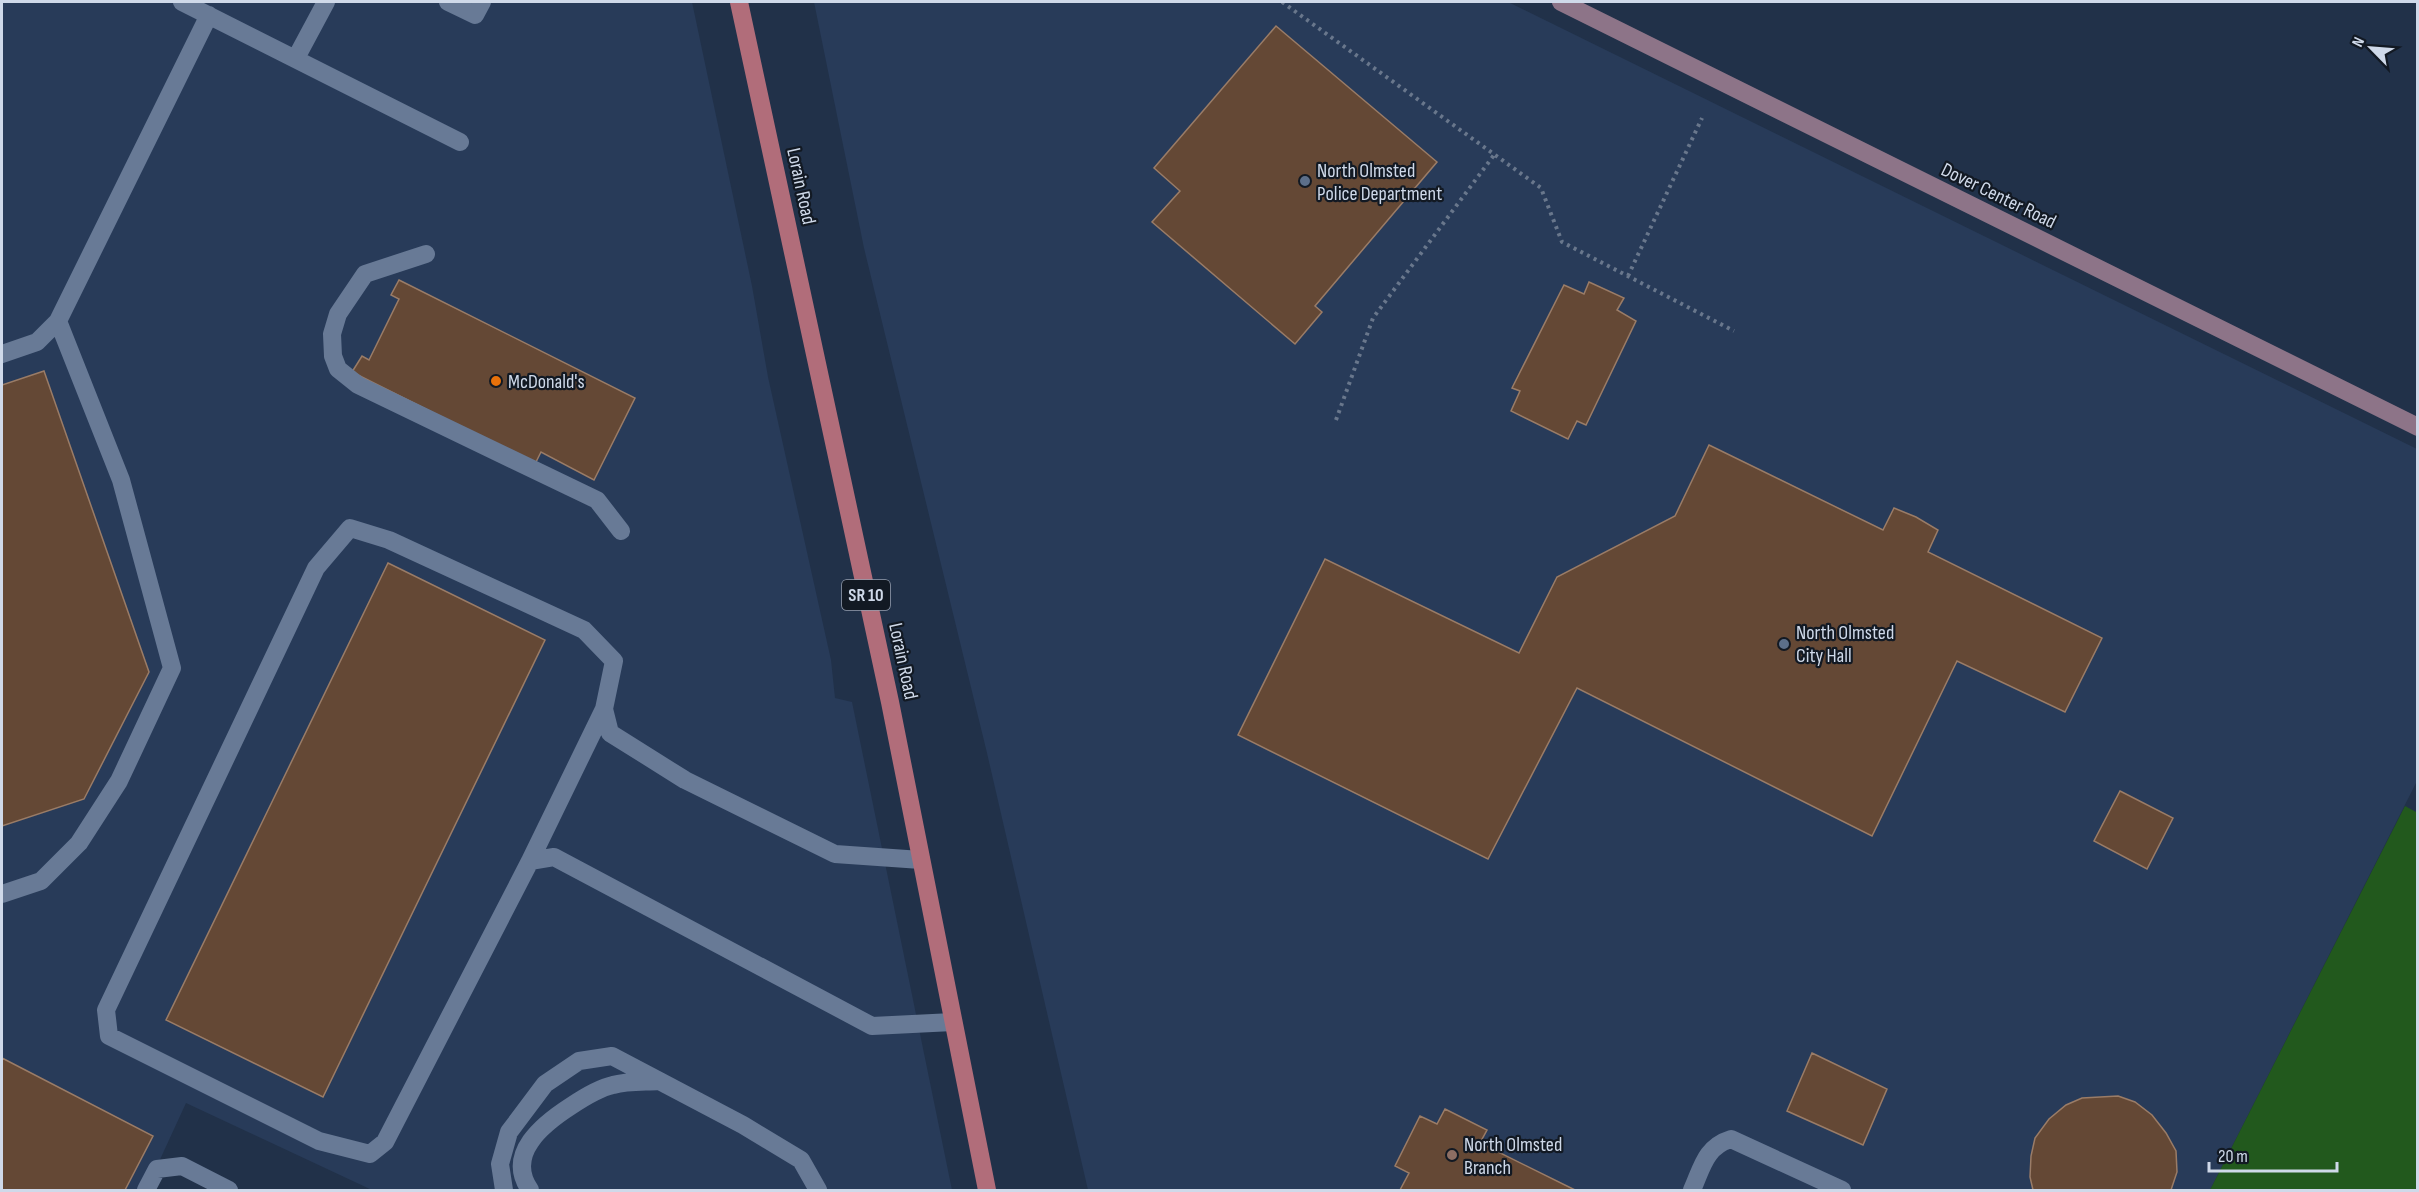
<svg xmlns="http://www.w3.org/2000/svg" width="2419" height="1192" viewBox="0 0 2419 1192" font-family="'Sofia Sans Condensed',sans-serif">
  <rect width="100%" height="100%" fill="#213149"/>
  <path fill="#283b59" d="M2,2H692L752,286L768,377L831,660L835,698L852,702L952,1190H372L186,1103L146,1190H2Z
    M814,2H1508L2417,449V781L2210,1190H1088L987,753L864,248Z"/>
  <path fill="#22591d" d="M2405,806L2418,813L2417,1190H2210Z"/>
  <path fill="#644835" stroke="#9a7c67" stroke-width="1.5" d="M1276,26L1437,162L1315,306L1322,312L1295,344L1152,222L1180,191L1154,168Z
    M399,280L635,398L594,480L541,452L535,464L352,372L362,356L369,360L399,299L391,295Z
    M1589,282L1624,298L1617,310L1636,321L1586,425L1577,421L1568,439L1511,411L1520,391L1512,388L1564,285L1584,294Z
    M44,371L149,672L84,799L2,826V385Z
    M1709,445L1883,530L1894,508L1916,517L1938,530L1928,552L2102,638L2065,712L1957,661L1872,836L1577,688L1488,859L1238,735L1325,559L1519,653L1557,577L1675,516Z
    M388,563L545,640L323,1097L166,1020Z
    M2120,791L2173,818L2147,869L2094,841Z
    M1812,1053L1887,1089L1863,1145L1787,1111Z
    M2,1058L153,1136L125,1190H2Z
    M2118,1096L2135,1102L2152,1115L2166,1133L2176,1151L2177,1172L2171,1190H2033L2030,1177L2031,1156L2035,1138L2049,1119L2066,1105L2082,1098Z
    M1445,1109L1487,1130L1480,1143L1575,1190H1400L1409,1173L1395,1166L1420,1116L1437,1124Z"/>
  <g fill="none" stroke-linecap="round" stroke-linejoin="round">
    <path stroke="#69778c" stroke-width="4" stroke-dasharray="3 4.5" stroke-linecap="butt" d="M1282,2L1541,188L1562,242L1734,331
      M1628,276L1702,118
      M1336,420L1373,318L1494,155"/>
    <path stroke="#687a96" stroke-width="18" d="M182,2L460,142
      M448,2L475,15L482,2
      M296,58L326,2
      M426,254L365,274L338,314L332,334L333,356L338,369L358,385L597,500L621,531
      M2,354L37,342L58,321L209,15
      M921,860L835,854L685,780L610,733L604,709L614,661L584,630L389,540L350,528L316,568L106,1010L109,1036L319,1141L370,1154L385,1142L530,861L554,857L872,1026L953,1022
      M530,861L604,709
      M2,894L41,881L79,843L119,781L172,668L121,480L58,321
      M146,1190L157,1169L182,1166L229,1190
      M504,1190L500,1164L509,1132L545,1084L579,1061L612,1056L743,1125L801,1160L818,1190
      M530,1190C505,1154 543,1124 571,1106C583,1098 599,1088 613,1085C627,1081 644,1082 659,1081
      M1692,1190C1702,1168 1705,1147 1731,1139L1842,1190"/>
    <path stroke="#8d7488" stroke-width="18" d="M1561,2L2418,427"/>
    <path stroke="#b16d7a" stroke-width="18" d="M739,2L890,702L987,1190"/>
  </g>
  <g fill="#5c6f8a" stroke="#121923" stroke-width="2">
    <circle cx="1305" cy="181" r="6"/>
    <circle cx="1784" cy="644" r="6"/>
  </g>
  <circle fill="#e8710a" stroke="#121923" stroke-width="2" cx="496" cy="381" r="6"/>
  <circle fill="#8d6e63" stroke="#121923" stroke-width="2" cx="1452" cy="1155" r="6"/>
  <g text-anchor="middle" stroke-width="4.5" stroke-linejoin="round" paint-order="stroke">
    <rect fill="#121923" stroke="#969fae" stroke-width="1.5" x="842" y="580" width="48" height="30" rx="4.5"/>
    <g font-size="18" font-weight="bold" fill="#cfd9e9">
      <text x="866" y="601">SR 10</text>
    </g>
    <g font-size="20" fill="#cfd9e9" stroke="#121923" text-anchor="start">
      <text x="1317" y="177">North Olmsted<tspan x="1317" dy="23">Police Department</tspan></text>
      <text x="508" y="388">McDonald's</text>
      <text x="1796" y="639">North Olmsted<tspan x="1796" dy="23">City Hall</tspan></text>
      <text x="1464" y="1151">North Olmsted<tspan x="1464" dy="23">Branch</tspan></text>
    </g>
    <g font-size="20" fill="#cfd9e9" stroke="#121923">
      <text transform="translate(802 186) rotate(78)" y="7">Lorain Road</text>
      <text transform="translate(1999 195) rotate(26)" y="7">Dover Center Road</text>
      <text transform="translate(904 661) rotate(78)" y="7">Lorain Road</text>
    </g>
  </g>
  <rect width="2419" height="1192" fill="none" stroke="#cfd9e9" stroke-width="6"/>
  <g transform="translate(2371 48) rotate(295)" stroke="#121923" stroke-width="4.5" paint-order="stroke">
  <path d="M0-4.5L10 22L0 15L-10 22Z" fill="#cfd9e9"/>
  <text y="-9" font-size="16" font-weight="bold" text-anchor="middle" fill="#cfd9e9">N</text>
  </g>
  <path d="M2209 1162v9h128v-9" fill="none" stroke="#cfd9e9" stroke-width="3"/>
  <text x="2218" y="1162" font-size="18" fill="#cfd9e9" stroke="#121923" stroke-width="4.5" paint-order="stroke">20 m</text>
</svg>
